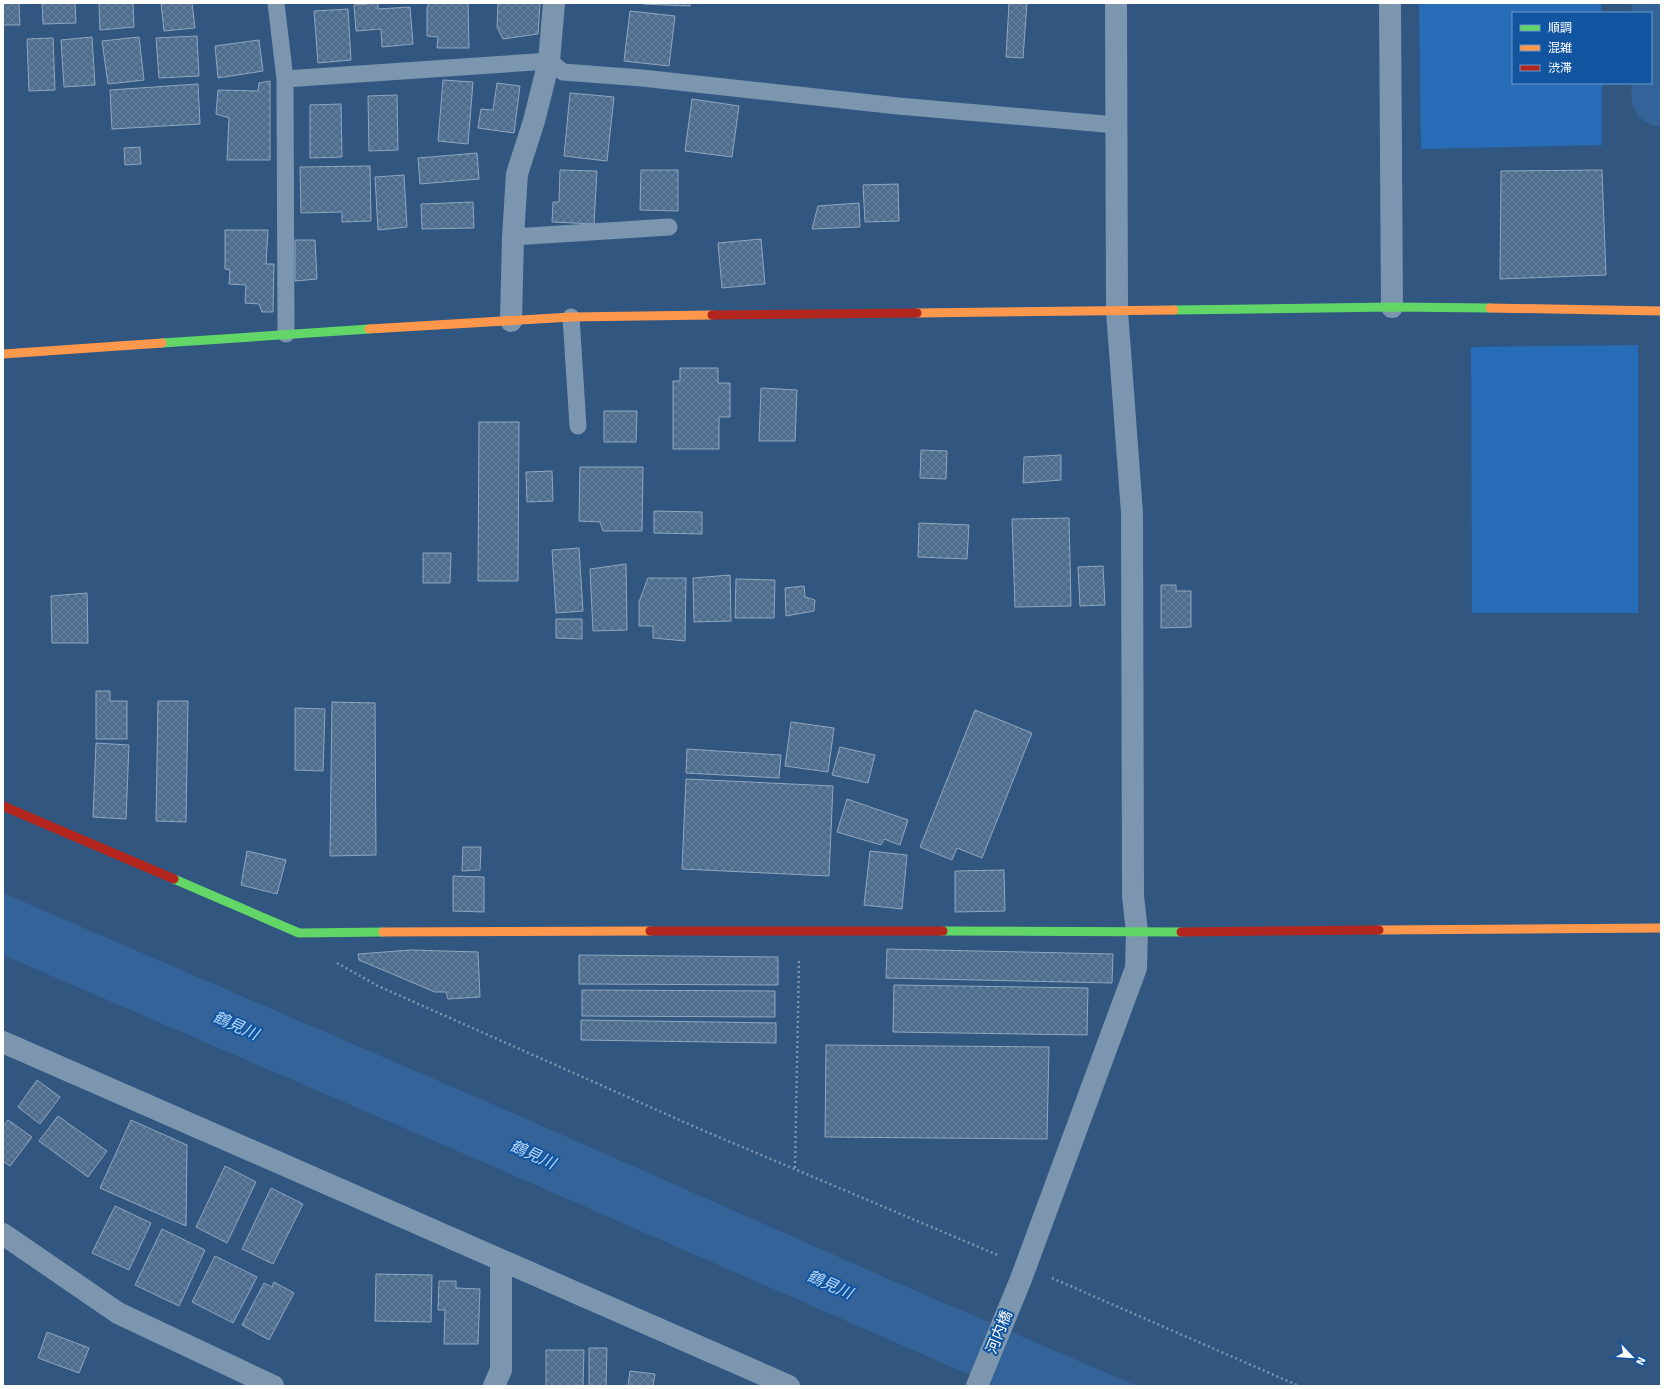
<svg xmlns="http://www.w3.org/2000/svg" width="1664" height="1389" viewBox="0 0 1664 1389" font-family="Signika,'Noto Sans JP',sans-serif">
  <defs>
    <pattern id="building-cross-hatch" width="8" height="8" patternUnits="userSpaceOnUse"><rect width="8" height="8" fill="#4f6d8e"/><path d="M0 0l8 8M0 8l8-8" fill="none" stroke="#69839f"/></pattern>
  </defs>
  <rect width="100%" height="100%" fill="#315680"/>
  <path fill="#266cb6" d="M1419,3H1601V13H1513V83H1602V145L1421,149Z
    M1638,345V613H1472L1471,347Z"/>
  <path fill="#336398" d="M3,893L515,1114L893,1281L1137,1386H995L499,1169L3,955Z"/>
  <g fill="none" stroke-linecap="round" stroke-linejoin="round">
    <path stroke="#336398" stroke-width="59" d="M1661,3V97"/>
  </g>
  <path fill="url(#building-cross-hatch)" stroke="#91a6be" d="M3,3H19L20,25H3Z
    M42,3H75L76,23L43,24Z
    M99,3H133L134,27L100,30Z
    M161,3H192L195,28L164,31Z
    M378,3V9L410,7L413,44L382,47L381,29L356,31L354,5Z
    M429,3H468L469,48H437L438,37L427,36V8Z
    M498,3H540L538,34L503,39L497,27Z
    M643,3H690V6L643,4Z
    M1009,3H1027L1023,58L1006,57Z
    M348,9L351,60L318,63L314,11Z
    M630,11L675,16L669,66L624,61Z
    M197,36L199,76L159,78L156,38Z
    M92,37L95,85L64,87L61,40Z
    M139,37L144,80L108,84L102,41Z
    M53,38L55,90L29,91L27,39Z
    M259,40L263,71L218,78L215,46Z
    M443,80L473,82L468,144L438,141Z
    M270,81V160H227L229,118L216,114L218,90L258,91L259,83Z
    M497,83L520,86L514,133L478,128L481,109L493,110Z
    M198,84L200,124L112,129L110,90Z
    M570,93L614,97L607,161L564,156Z
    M397,95L398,150L369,151L368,96Z
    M692,99L739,106L732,157L685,151Z
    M341,104L342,157L310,158V105Z
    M140,147L141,164L125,165L124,148Z
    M477,153L479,179L420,184L418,158Z
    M370,166L371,221L342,222V212L301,213L300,167Z
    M560,170L597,171L594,224L552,222L553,202H559Z
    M641,170H678V211L640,210Z
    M1602,170L1606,275L1500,279L1501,171Z
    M404,175L407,227L378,230L375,177Z
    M898,184L899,221L865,222L863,185Z
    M473,202L474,228L422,229L421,204Z
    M859,203L860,227L812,229L818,206Z
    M225,230H268L266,264H274L273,312H262L259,304L245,303L246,285L229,284L230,270L225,269Z
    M761,239L765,284L722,288L718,243Z
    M295,240H315L317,279L295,281Z
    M680,368H718V383H730V417H719V449H673V381H680Z
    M761,388L797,390L795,441H759Z
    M604,411H637L636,442H604Z
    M479,422H519L518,581H478Z
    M921,450L947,451L946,479L920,478Z
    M1061,455V480L1023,483L1024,457Z
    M580,467H643L642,531H603L600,522L579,521Z
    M552,471L553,501L527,502L526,472Z
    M654,511L702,512V534L654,533Z
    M1069,518L1071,606L1015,607L1012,519Z
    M919,523L969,525L967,559L918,557Z
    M579,548L583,611L556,613L552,550Z
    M423,553H451L450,583H423Z
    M626,564L627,630L593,631L590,569Z
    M1103,566L1105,605L1080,606L1078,567Z
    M730,575L731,621L694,622L693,578Z
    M648,578H686L685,641L653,638V626H639V602Z
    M736,579L775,580L774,618H735Z
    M1161,585H1176V591H1191V627L1161,628Z
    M804,586L805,597L815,600L814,611L786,616L785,588Z
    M87,593L88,643H52L51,596Z
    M556,619H582V639L556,638Z
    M96,691H110V701H127V739H96Z
    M158,701H188L186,822L156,821Z
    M332,702L375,703L376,855L330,856Z
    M295,708L325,709L323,771L295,770Z
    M975,710L1032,733L982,858L957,848L952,860L920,847Z
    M791,722L834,728L828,772L785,766Z
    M96,743L129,745L126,819L93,817Z
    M840,747L875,755L868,783L832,775Z
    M687,749L781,755L779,778L686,773Z
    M686,779L833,786L829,876L682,869Z
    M847,799L908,820L900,845L884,839L881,845L837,832Z
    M463,847H481L480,870L462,871Z
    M247,851L286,860L277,894L241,885Z
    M870,851L907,855L902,909L864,905Z
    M1004,870L1005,911L955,912V871Z
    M453,876L484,877V912L453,911Z
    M887,949L1113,954L1112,983L886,978Z
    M411,950L478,952L480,997L448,999L446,992H435L359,960L358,954Z
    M579,955L778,957V985L579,984Z
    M894,985L1088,988L1087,1035L893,1032Z
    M582,990L775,991V1017L582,1016Z
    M581,1020L776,1023V1043L581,1040Z
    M826,1045L1049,1047L1047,1139L825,1137Z
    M37,1080L60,1097L40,1124L18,1107Z
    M58,1116L107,1151L88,1177L39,1141Z
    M8,1120L32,1137L10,1166L3,1161V1126Z
    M131,1120L187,1145L186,1226L100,1188Z
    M225,1166L256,1182L227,1243L196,1227Z
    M271,1188L303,1204L273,1264L242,1249Z
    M115,1206L151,1223L129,1270L92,1253Z
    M162,1229L205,1250L179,1306L135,1285Z
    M215,1256L257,1277L233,1323L192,1302Z
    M376,1274L432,1275L431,1322L375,1321Z
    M439,1281H456V1288L480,1289L478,1344H444L445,1310H438Z
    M274,1282L294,1293L269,1340L242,1325L264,1283L272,1287Z
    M47,1332L89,1348L79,1373L38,1358Z
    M589,1348H607L606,1386H589Z
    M546,1350H584L583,1386H546Z
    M630,1371L655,1374L653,1386H628Z"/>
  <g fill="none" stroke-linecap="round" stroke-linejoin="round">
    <path stroke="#7d96b0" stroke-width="2.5" stroke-dasharray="2 3" stroke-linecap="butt" d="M337,963L378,986L695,1127L1000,1256
      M795,1168L799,959
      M1052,1278L1299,1386"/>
    <path stroke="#7d96b0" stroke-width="17" d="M276,3L285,79L549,61L563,72L642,78L898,106L1116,125
      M285,79L286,334
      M513,237L669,227
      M571,317L578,426"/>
    <path stroke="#7d96b0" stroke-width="22" d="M1390,3L1392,307
      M511,321L513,237L517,174L534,121L549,61L554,3
      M3,1042L789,1386
      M3,1234L118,1313L273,1386
      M494,1386L501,1370V1260
      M977,1386L1021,1279L1136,968L1137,932L1133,896L1132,513L1117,311L1116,3"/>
    <path stroke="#63d668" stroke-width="9" d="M1174,310L1392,307L1490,308
      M162,343L369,329
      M174,879L299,933L383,932
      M943,931L1181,932"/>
    <path stroke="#ff974d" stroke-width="9" d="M1490,308L1661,311
      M917,313L1174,310
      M369,329L571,317L712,315
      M3,354L162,343
      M1379,930L1661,928
      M383,932L650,931"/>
    <path stroke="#b3261e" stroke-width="9" d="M712,315L917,313
      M3,806L174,879
      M650,931H943
      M1181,932L1379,930"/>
  </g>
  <g text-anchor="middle" stroke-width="4" stroke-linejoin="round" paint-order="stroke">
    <g font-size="15" fill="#fff" stroke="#1155a0">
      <text transform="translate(999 1332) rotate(-68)" y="5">河内橋</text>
    </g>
    <g font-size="16" font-style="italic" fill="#b6d8fb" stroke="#1155a0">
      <text transform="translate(236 1025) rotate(24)" y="6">鶴見川</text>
      <text transform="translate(533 1154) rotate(24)" y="6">鶴見川</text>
      <text transform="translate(830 1284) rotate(24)" y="6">鶴見川</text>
    </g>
  </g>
  <rect width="1664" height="1389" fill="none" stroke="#ffffff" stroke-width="8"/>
  <rect x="1512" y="12" width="140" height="72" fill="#1155a0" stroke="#7099c6"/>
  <rect x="1520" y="25" width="20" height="6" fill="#63d668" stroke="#7099c6"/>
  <text x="1548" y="32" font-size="12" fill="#ffffff">順調</text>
  <rect x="1520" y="45" width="20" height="6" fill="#ff974d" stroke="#7099c6"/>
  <text x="1548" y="52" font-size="12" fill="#ffffff">混雑</text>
  <rect x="1520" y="65" width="20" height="6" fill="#b3261e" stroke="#7099c6"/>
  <text x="1548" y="72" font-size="12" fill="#ffffff">渋滞</text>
  <g transform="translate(1632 1357) rotate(115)" stroke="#1155a0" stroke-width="3" paint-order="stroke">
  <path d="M0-3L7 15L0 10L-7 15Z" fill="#ffffff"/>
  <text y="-6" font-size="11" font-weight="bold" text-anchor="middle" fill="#ffffff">N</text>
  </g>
</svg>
